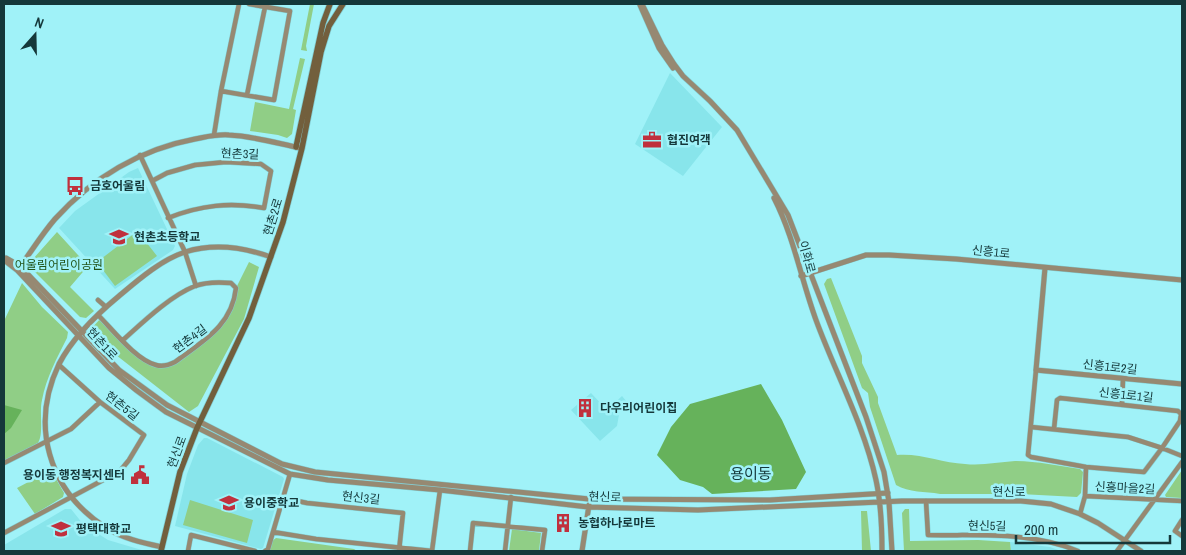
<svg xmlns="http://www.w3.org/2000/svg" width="1186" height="555" viewBox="0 0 1186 555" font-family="'Archivo Narrow','Noto Sans KR',sans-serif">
  <rect width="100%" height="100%" fill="#a0f2f8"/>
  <path fill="#88e5eb" d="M670,73L722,127L683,176L635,144Z
    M138,168L175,246L173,250L115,289L59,228L75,211L129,172Z
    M591,393L607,410L622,396L627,402L620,409L617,426L600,441L571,410Z
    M204,438H207L283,477L284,479L263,548L261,549L175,526L187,474L198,445Z
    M65,509H71L83,524L108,540L145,551H4V545Z
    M1010,542L1050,547L1061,551H1011Z"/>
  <path fill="#90ce86" d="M310,4H314L306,46L307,51L301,50Z
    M300,58L305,59L293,109L296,110L292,134L287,138L278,135L250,131L255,102L289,109Z
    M57,232L88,266L70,287L94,311L86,318L80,317L34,271L33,259Z
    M135,233H139L157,256L115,286L97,262Z
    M249,262L259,267L244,319L198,406L189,412L93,337L91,329L101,318L145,361L158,366L175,362L224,322L236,288Z
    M831,278L862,356V363L878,397V403L897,455C921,453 942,463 965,464C982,466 998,462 1015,461C1037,461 1059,466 1080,469L1083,472L1081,493L1077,497L1020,494H940C925,491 909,493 896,485L870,407L868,393L862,388L824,284L827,279Z
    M22,283L42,307L68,332L67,338C57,358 46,378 42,400C39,412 44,434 38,443L4,462V321Z
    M51,470L64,493L63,497L35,514L17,488Z
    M1182,470V498L1166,497L1165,495Z
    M190,500L253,520L247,543L183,525Z
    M905,509H909L910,541L978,540L1010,542L1011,551H904L902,513Z
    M861,511H867L871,551H862Z
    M512,529L541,533L539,551H509Z
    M276,538L354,549L357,551H269L272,541Z"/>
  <path fill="#66b25b" d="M761,384L782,420L806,472L796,489L712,494L703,487L680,480L657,455L671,427L690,404Z
    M4,405L22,410L11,428L4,434Z"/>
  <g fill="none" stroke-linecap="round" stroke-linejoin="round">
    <g stroke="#84cdd2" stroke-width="5.5">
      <path id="minor" d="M221,91L274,100L290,11L249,4
        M247,95L265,7
        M214,135L221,91L239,4
        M140,155L185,252L196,286
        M152,181L167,173L195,165L226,162L261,164L271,171L264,208C230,202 201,205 168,218
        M98,300L106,307
        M98,315C113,330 136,360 156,365C162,367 169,365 175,362C203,341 232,326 236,288L231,283C220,282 206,282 195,286C170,296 143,322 123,340
        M1036,370L1028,455L1031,457L1086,467L1144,472L1162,448L1182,456
        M1122,405L1123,379
        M1031,427L1128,437L1162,448L1180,421L1181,414L1178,411L1060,398L1057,400L1054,429
        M4,463L71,429L100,402
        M1085,496L1086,467
        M283,498L307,503L403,513L399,551
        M926,501L928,535C978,536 1030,531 1078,551
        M1080,514L1085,496L1182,501
        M1182,520L1175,531L1182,536
        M273,532L316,539L432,551
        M4,533L120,471L129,460L144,435L100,402L59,365
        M188,551L191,535L255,551
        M265,551L268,549L290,474
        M432,551L440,490
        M470,551L473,523L545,530L542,551
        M505,551L511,497
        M1117,551L1182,462"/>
    </g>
    <g stroke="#84cdd2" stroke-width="6">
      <path id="tertiary" d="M642,4L662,45L674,64L683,76L710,101L737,130L788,215L866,417L884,472L889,502L892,551
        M640,5L659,48L673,68
        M774,198C794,237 801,279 816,320C835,372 864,425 876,480C881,503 882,527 882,551
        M6,258L20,266L119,370L167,405L282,464L315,472L589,499L770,500L888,493
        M4,260L17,270L109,368L136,390L166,412L290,474L328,480L440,490L588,507L698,510L902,501H1021L1051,504L1080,514L1098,523L1141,551
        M19,268C31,252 42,234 55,219C92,178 141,149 195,139C206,137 217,134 229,135C253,136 276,143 300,148
        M1045,268L1036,370L1182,384
        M801,276L866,255H889L956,259L1182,280
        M162,547C143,543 121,538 105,527C48,490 30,425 59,364C73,337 96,315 119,296C138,280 161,260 185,252C214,243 243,247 271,257
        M582,551L589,505"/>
    </g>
    <g stroke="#84cdd2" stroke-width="7">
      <path id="secondary" d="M296,147L323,23L330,4
        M161,551L180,472L197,428L249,318L283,222L302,148L321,52L329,26L343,4"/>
    </g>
    <use href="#minor" stroke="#968972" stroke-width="4.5"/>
    <use href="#tertiary" stroke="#968972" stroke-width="5"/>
    <use href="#secondary" stroke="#725f3d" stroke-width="5.5"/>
  </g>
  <defs>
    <g id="office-bare" transform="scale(1.5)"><path d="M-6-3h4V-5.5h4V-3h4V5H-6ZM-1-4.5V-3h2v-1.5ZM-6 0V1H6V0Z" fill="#c0303d" stroke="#a0f2f8" stroke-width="2.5" paint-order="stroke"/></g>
    <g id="bus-bare" transform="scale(1.5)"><path d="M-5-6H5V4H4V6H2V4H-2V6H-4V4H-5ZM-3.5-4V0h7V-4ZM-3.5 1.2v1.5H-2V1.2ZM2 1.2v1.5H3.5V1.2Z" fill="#c0303d" stroke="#a0f2f8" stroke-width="2.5" paint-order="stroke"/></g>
    <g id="school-bare" transform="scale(1.5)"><path d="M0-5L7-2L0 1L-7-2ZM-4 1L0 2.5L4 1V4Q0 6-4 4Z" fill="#c0303d" stroke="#a0f2f8" stroke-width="2.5" paint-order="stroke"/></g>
    <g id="building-bare" transform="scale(1.5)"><path d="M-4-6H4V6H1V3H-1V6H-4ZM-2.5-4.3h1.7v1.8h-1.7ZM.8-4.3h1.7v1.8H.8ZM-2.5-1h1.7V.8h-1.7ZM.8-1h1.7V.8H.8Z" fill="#c0303d" stroke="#a0f2f8" stroke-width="2.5" paint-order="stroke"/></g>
    <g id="civic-bare" transform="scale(1.5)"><path d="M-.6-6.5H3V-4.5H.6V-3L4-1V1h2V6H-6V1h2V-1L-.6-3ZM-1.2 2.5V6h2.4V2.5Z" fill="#c0303d" stroke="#a0f2f8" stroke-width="2.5" paint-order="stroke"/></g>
    <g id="university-bare" transform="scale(1.5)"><path d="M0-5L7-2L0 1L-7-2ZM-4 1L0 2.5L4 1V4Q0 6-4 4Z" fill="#c0303d" stroke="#a0f2f8" stroke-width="2.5" paint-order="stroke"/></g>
  </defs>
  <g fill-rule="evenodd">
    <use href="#office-bare" x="652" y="140"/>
    <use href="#bus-bare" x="75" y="186"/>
    <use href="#school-bare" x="119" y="237"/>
    <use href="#building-bare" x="585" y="408"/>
    <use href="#civic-bare" x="140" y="475"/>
    <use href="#school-bare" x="229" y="503"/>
    <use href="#building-bare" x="563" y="523"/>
    <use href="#university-bare" x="61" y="529"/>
  </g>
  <g text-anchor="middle" stroke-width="5" stroke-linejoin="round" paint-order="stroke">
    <g font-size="12" font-weight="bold" fill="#15383a" stroke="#a0f2f8" text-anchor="start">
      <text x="667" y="144">협진여객</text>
      <text x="90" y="190">금호어울림</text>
      <text x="134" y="241">현촌초등학교</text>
      <text x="600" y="412">다우리어린이집</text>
      <text x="125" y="479" text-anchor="end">용이동 행정복지센터</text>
      <text x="244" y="507">용이중학교</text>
      <text x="578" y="527">농협하나로마트</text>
      <text x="76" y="533">평택대학교</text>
    </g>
    <g font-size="12" fill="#15383a" stroke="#a0f2f8">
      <text transform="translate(240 154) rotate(2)" y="4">현촌3길</text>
      <text transform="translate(273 217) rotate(-73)" y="4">현촌2로</text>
      <text transform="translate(991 252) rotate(6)" y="4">신흥1로</text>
      <text transform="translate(807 257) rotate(75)" y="4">이화로</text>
      <text transform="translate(190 339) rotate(-37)" y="4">현촌4길</text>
      <text transform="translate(102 344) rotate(47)" y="4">현촌1로</text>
      <text transform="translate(1110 367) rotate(6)" y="4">신흥1로2길</text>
      <text transform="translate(1126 395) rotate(6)" y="4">신흥1로1길</text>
      <text transform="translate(122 406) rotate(38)" y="4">현촌5길</text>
      <text transform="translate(177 452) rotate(-70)" y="4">현신로</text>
      <text transform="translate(1125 488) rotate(3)" y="4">신흥마을2길</text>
      <text transform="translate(1009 492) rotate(1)" y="4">현신로</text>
      <text transform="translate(605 497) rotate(2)" y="4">현신로</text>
      <text transform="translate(361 498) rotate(6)" y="4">현신3길</text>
      <text transform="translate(987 526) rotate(1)" y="4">현신5길</text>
    </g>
    <g font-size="12" fill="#22541a" stroke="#a0f2f8">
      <text x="59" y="269">어울림어린이공원</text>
    </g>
    <g font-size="15" fill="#15383a" stroke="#a0f2f8">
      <text x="751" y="479">용이동</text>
    </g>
  </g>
  <rect width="1186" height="555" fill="none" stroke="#15383a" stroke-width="10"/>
  <g transform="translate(35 35) rotate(20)" stroke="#a0f2f8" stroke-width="4" paint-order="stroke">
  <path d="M0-4L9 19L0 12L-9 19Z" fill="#15383a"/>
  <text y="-8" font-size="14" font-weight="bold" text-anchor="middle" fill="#15383a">N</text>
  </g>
  <path d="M1016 535v8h154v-8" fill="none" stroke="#15383a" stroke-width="2.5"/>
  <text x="1024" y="535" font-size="15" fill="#15383a" stroke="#a0f2f8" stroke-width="4" paint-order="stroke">200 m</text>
</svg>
